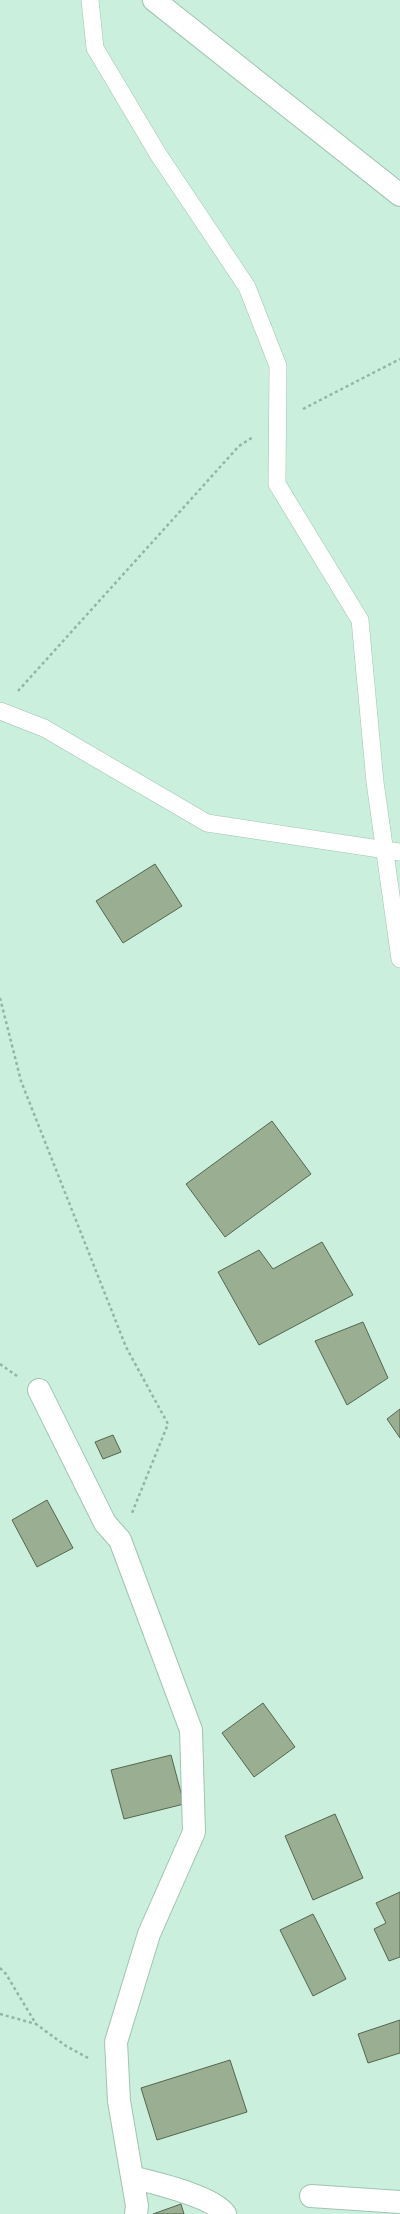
<svg xmlns="http://www.w3.org/2000/svg" width="400" height="2214" viewBox="0 0 400 2214" font-family="Overpass,sans-serif">
  <rect width="100%" height="100%" fill="#caefdc"/>
  <path fill="#9aae92" stroke="#54674e" d="M155,864L182,906L123,943L96,901Z
    M272,1121L311,1174L225,1237L186,1184Z
    M322,1242L353,1295L259,1345L218,1272L259,1250L273,1269Z
    M363,1322L388,1378L347,1405L315,1341Z
    M400,1409V1438L387,1419Z
    M113,1435L121,1452L103,1459L95,1442Z
    M47,1500L73,1548L37,1567L12,1520Z
    M263,1703L295,1747L254,1777L222,1733Z
    M171,1755L184,1804L124,1819L111,1770Z
    M335,1814L363,1878L313,1900L285,1836Z
    M400,1892V1957L389,1961L374,1929L386,1923L376,1903Z
    M313,1914L346,1979L313,1996L280,1930Z
    M400,2020V2053L368,2063L358,2034Z
    M230,2060L247,2112L157,2140L141,2088Z
    M181,2204L184,2214H153Z"/>
  <g fill="none" stroke-linecap="round" stroke-linejoin="round">
    <g stroke="#a1c4b3" stroke-width="18">
      <path id="lane" d="M90,0L95,48L158,154L247,287L278,366L277,484L360,620L375,782L400,959
        M0,711L44,728L207,823L400,852"/>
    </g>
    <g stroke="#a1c4b3" stroke-width="24">
      <path id="street" d="M154,0L400,195
        M39,1390L105,1523L120,1540L191,1730L194,1832L149,1934L116,2042L119,2101L137,2206L136,2214
        M132,2177C154,2183 213,2196 225,2214
        M311,2196L400,2202"/>
    </g>
    <path stroke="#96b4a4" stroke-width="2.5" stroke-dasharray="3 3" stroke-linecap="butt" d="M303,409L400,359
      M18,691L239,446L253,437
      M0,998L21,1081L126,1347L168,1424L132,1513
      M0,1364L17,1376
      M0,1968L6,1974L36,2024L66,2046L90,2059
      M0,2014L36,2024"/>
    <use href="#lane" stroke="#fff" stroke-width="17"/>
    <use href="#street" stroke="#fff" stroke-width="22"/>
  </g>
</svg>
